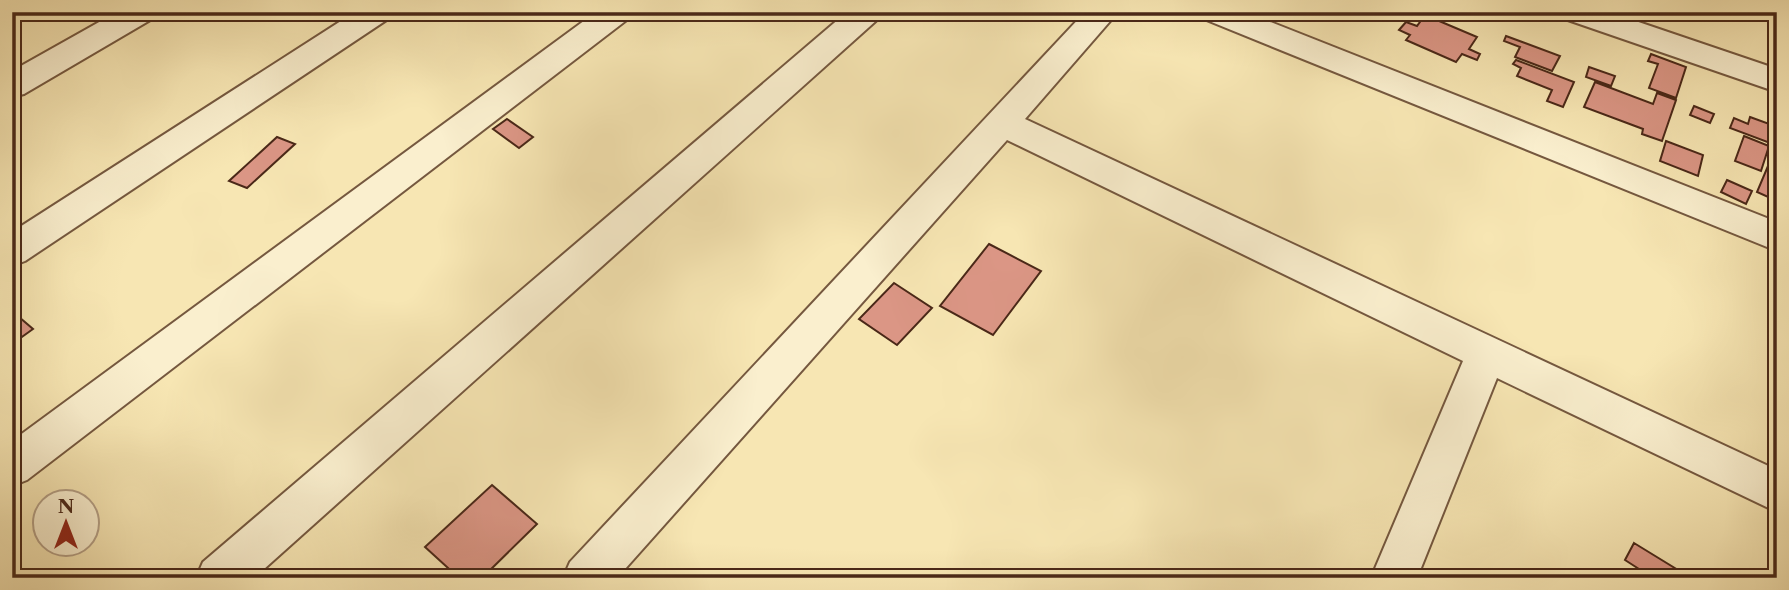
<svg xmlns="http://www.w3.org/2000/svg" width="1789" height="590" viewBox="0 0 1789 590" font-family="'Libre Caslon Text',serif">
  <rect width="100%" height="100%" fill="#f7e6b3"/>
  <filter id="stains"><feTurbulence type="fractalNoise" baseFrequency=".00286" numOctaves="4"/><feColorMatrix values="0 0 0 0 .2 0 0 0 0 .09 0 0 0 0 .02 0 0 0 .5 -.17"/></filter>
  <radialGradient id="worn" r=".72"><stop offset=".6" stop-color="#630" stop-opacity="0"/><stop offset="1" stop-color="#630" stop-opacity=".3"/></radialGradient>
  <path fill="#db9685" stroke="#4a2818" stroke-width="2" d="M1425,15L1477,37L1469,49L1480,54L1477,60L1462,54L1456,62L1406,40L1410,35L1399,30L1406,22L1417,26Z
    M1506,36L1560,56L1552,71L1515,57L1520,47L1504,41Z
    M1651,54L1686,67L1676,98L1649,88L1658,64L1648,61Z
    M1516,60L1574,82L1563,107L1547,101L1552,90L1517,76L1521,68L1513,64Z
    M1589,67L1615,76L1611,86L1586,77Z
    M1595,82L1653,104L1657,93L1676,100L1662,141L1642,134L1643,129L1584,107Z
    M1694,106L1714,114L1710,123L1690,115Z
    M1750,117L1775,126L1770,143L1730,128L1734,118L1748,124Z
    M507,119L533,137L519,148L493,129Z
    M1744,136L1769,146L1761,171L1735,161Z
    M277,137L295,144L247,188L229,181Z
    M1666,141L1703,155L1698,176L1660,161Z
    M1776,147H1777V201L1757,192Z
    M1727,180L1752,191L1746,204L1721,192Z
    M989,244L1041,271L993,335L940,306Z
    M894,283L932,308L897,345L859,319Z
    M12,311L33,329L12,344Z
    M492,485L537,524L482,578H459L425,547Z
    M1634,543L1691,578H1653L1625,560Z"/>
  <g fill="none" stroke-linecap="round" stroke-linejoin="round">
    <g stroke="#75583f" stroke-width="4">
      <path id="minor" d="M117,12H156L152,19L24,94L12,97V71Z
        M355,12H392L388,19L25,261L12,266V232Z
        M596,12H632L628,19L27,480L12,486V441Z
        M847,12H882L878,19L254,578H196L203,562Z
        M1085,12H1118L1025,119L1777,470V512L1497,378L1417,578H1371L1463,361L1007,140L617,578H563L570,562Z
        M1200,12H1245L1777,222V251L1204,19Z
        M1561,12H1609L1777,69V92L1565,19Z"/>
    </g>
    <use href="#minor" fill="#faefce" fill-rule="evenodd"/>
  </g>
  <rect width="1789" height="590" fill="none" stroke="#f7e6b3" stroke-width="42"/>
  <rect x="14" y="14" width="1761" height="562" fill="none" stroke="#4a2818" stroke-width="3.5"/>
  <rect x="21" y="21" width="1747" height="548" fill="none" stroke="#4a2818" stroke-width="2"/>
  <g transform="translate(66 523)"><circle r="33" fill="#faefce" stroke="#b49f85" stroke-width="2"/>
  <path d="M0-5L12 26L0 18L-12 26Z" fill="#8f2418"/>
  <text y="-10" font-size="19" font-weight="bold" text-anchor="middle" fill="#4a2818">N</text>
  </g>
  <rect width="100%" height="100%" filter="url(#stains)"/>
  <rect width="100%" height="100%" fill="url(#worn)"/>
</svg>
